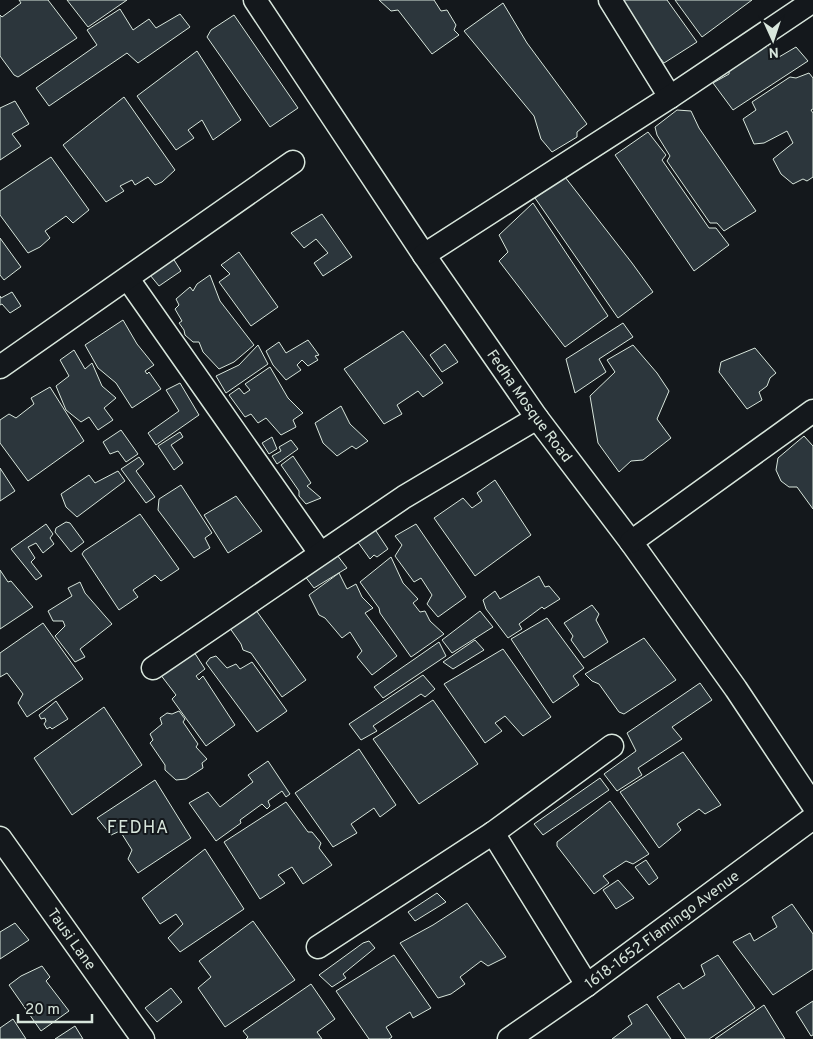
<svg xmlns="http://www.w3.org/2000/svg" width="813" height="1039" viewBox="0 0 813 1039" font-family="Overpass,sans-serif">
  <rect width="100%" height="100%" fill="#14181c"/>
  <path fill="#2c363c" stroke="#d8e6dc" d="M19,0H48L77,38L18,77L14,75L0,56V15L2,17L21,3Z
    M67,0H127L88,27Z
    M379,0H434L441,11L447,10L456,25L454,30L459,35L432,54L398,10L391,11Z
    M615,0H667L697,42L664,63Z
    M675,0H752L702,37Z
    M503,3L527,43L587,124L577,132V137L552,152L541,139L534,116L464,31Z
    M120,9L133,30L149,19L156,28L180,14L190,27L138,63L127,53L49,106L36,88L97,45L87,30Z
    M234,15L298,108L270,127L207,37L211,30Z
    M764,42L779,57L796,47L808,61L733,110L713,83L729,74L730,65Z
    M197,51L241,120L213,140L202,120L188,130L194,138L176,150L137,96Z
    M809,73L813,78V109L811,110L813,113V177L807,181L803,179L793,184L781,174L773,159L793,143L787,131L764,143L754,144L743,119L756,110L752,102L790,77L796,78Z
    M124,97L175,170L162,182L155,185L148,177L135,185L132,180L120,186L124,191L106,202L63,145Z
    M15,101L29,124L12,134L21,146L0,160V108Z
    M677,110L691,111L699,128L756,211L724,231L717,223H710L667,161L670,156L657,135L655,127Z
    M648,132L666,155L662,160L709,228H716L729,245L694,271L615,155Z
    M51,157L89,210L73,223L66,216L45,231L50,238L40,247L28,253L0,215V191Z
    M565,177L632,263L653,292L618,318L535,198Z
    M533,203L608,316L565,347L499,261L508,252L499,235Z
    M322,214L352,257L323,276L314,263L328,253L316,239L304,248L291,233Z
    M0,238L21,267L4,280L0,275Z
    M239,252L278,307L251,326L219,282L230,274L221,265Z
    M171,255L181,271L159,286L150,275Z
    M210,275L220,301L254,345L234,362L219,369L203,352L199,342H193L185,335L184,330L179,323L182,321L175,309L179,305L176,299L190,287L193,291L197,284Z
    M12,292L21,306L10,313L2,304L0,305V296L1,298Z
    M123,320L137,344L154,365L145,371L147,374L149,372L161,389L132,408L116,383L98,368L85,345Z
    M623,323L633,337L599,359L606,372L575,393L566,359Z
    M403,331L443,383L423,397L418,391L397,405L402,414L384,424L344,369Z
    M308,340L319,355L315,356L318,360L308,366L302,360L297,365L301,370L286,380L273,365L266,351L279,342L286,353Z
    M445,344L458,362L442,372L430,355Z
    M258,345L268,364L226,393L216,376L239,365Z
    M633,345L657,373L669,391L657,419L671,438L643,460L631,461L619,472L598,443L590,396L615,372L607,360Z
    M755,348L776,373L770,378L767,386L759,392L762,400L747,409L719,372L721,362Z
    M74,350L85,369L92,363L102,386L116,398L104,408L113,420L98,430L89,417L81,422L66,410L56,386L69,376L60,360Z
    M270,367L288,398L303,413L293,420L296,427L281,435L266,418L258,423L251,414L245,417L229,395L239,388L244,394L250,390L245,384Z
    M180,383L199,415L156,445L148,433L179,411L166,390Z
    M50,387L84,441L28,481L0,443V420L9,414L16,418L34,404L31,398Z
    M341,406L350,424L368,441L356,449L352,446L337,456L323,443L315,423Z
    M121,430L138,454L126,462L118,451L110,454L103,442Z
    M180,432L183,437L171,445L183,463L174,470L158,446Z
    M804,436L813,446V509L797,487H789L781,481L776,470L778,458Z
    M272,437L277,449L269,454L262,443Z
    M291,440L298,449L277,464L272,456L281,451L279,447Z
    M293,456L311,483L307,486L321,498L306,504L299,496V491L281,465Z
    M139,457L144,464L136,471L155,497L146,503L121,469Z
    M0,468L15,491L0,501Z
    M118,471L125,481L77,517L66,507L61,494L89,475L95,483Z
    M495,480L531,535L475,576L434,518L463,498L472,508L482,501L477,493Z
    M181,485L212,533L205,538L210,548L194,558L158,510L159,499Z
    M236,496L262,531L228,553L204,515Z
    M140,514L179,569L161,581L155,575L133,590L138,597L119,610L82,554L84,551Z
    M66,522L70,523L84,542L71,552L55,532L56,528Z
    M46,524L53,534L50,538L54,544L43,553L36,543L28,547L35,558L31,562L42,576L36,580L11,549Z
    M416,524L466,597L438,617L427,604L432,595L421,578L414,582L395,556L402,545L395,536Z
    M372,525L388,549L377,557L374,555L370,559L355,538Z
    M334,551L347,568L314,588L304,575Z
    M391,557L403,583L418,599L413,603L420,612L425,611L430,621L444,634L411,657L380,613L379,608L360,582Z
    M0,570L8,582L11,581L33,607L0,629Z
    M339,573L347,589L356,584L362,597L373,608L365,613L397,656L372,675L357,657L362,651L350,632L342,638L325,618L319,615L309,595Z
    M539,576L545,587L549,586L560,599L544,609L542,607L519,624L522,629L508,638L486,609L483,600L495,591L500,599Z
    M80,582L85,593L112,624L80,649L85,657L75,662L55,636L65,626L63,621H53L48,611L72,596L68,588Z
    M592,605L599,614L596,620L608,642L584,658L571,640L573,636L564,623Z
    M253,606L306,680L282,697L251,653L243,650L241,644L227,624Z
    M480,611L493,627L452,653L442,640Z
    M547,618L584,668L573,676L579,685L553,703L511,639Z
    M43,623L83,679L27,717L18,703L23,694L7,673L0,677V653Z
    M644,638L676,680L624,714L619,712L599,684L592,681L585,674Z
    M475,640L484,650L453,669L443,662Z
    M439,642L446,656L383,698L374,687Z
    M503,649L551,717L523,736L505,716L495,723L502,731L485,743L444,684Z
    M194,652L205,669L196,676L199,680L203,676L235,725L206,746L172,699L176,695L160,674Z
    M216,656L227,668L236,664L240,669L252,662L287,711L257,732L206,663L210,658Z
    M423,675L435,689L425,697L421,694L373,726L377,731L361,740L349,724Z
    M700,683L712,700L672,727L682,739L638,768L642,775L617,791L604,774L636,751L627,733Z
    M433,700L478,764L419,804L373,739Z
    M56,701L68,719L52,729L50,727L47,729L44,724L46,721L45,718L41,719L39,715Z
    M104,707L142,765L72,815L34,758Z
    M179,711L185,719L183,722L198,744L196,747L207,759L202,763L203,768L186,779L176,780L165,770V765L150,743L153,740L150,734L162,724L160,718L167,713L172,714Z
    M359,749L396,805L380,817L374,808L351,824L357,833L333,847L295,793Z
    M683,752L721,805L705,814L699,809L677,824L681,830L659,848L620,792Z
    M268,761L290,794L286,797L282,791L268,801L270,806L267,809L262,804L240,820L241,823L216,841L189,803L208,792L220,807L253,782L248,775Z
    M600,778L609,790L543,835L534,824Z
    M155,780L191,838L138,873L128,859L132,850L120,831L111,835L97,818Z
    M610,801L649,854L633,864L626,861L603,876L609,883L594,894L557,846V842Z
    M286,802L308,832H312L321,843L319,848L332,865L303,884L292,867L278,875L285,883L260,899L224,842Z
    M205,849L244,909L180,952L168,938L183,924L176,914L160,924L142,898Z
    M646,860L658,878L649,885L635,867Z
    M618,880L634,898L616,909L603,890Z
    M437,893L446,902L415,921L408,912Z
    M467,903L506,957L488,966L481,961L460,977L465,984L451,994L438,998L400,943L433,925Z
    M792,904L813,934V969L773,995L733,942L750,933L754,941L777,927L772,917Z
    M253,921L295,980L225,1027L198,988L211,977L199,961Z
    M15,923L29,940L0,959V932Z
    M369,941L375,948L343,974L346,978L332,987L319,975L363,943Z
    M394,955L431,1008L413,1018L410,1012L386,1027L392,1037L389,1039H369L336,991Z
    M718,955L755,1008L709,1039H686L657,997L679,983L683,989L705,975L701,965Z
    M42,966L50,977L46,981L69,1011L41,1031L9,985L21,976Z
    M311,984L335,1019L317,1032L322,1039H246L248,1037L243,1031Z
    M171,988L182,1002L157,1022L145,1008Z
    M813,1001V1035L811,1036L796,1012Z
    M647,1004L671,1039H612L632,1024L628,1016Z
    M764,1005L785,1039H715Z
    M13,1019L26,1039H0V1028Z
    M75,1026L83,1039H55Z"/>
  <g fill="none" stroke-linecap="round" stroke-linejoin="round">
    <g stroke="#d8e6dc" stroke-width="25">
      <g id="minor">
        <path id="s1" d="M255,0L424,255L537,418L631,542L736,689L813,805"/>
        <path d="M610,0L670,97"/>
        <path d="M424,255L670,97L813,1"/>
        <path d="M128,279L320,553"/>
        <path d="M0,367L293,162"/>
        <path d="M631,542L813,411"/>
        <path d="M153,668L404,497L537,418"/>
        <path d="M493,833L587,985"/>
        <path id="s2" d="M0,838L143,1039"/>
        <path d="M318,947L493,833L612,746"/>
        <path id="s3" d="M509,1039L587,985L813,818"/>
      </g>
    </g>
    <use href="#minor" stroke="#14181c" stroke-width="22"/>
  </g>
  <g text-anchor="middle" stroke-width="4" stroke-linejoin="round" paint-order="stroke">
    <g font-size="15" fill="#d8e6dc" stroke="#14181c">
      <text dy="5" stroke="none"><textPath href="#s1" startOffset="490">Fedha Mosque Road</textPath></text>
      <text dy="5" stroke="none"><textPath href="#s3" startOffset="188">1618-1652 Flamingo Avenue</textPath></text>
      <text dy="5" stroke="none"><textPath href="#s2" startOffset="124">Tausi Lane</textPath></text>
    </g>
    <g font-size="18" letter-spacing="1" fill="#d8e6dc" stroke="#14181c">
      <text x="138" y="833">FEDHA</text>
    </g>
  </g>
  <g transform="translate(773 40) rotate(177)" stroke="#14181c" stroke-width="4" paint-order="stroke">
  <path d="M0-4L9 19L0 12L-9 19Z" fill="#d8e6dc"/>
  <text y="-8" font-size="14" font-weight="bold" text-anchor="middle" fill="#d8e6dc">N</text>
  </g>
  <path d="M18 1014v8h74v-8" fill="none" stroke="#d8e6dc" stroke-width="2.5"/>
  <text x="25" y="1014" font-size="15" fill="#d8e6dc" stroke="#14181c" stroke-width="4" paint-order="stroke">20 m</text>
</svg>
